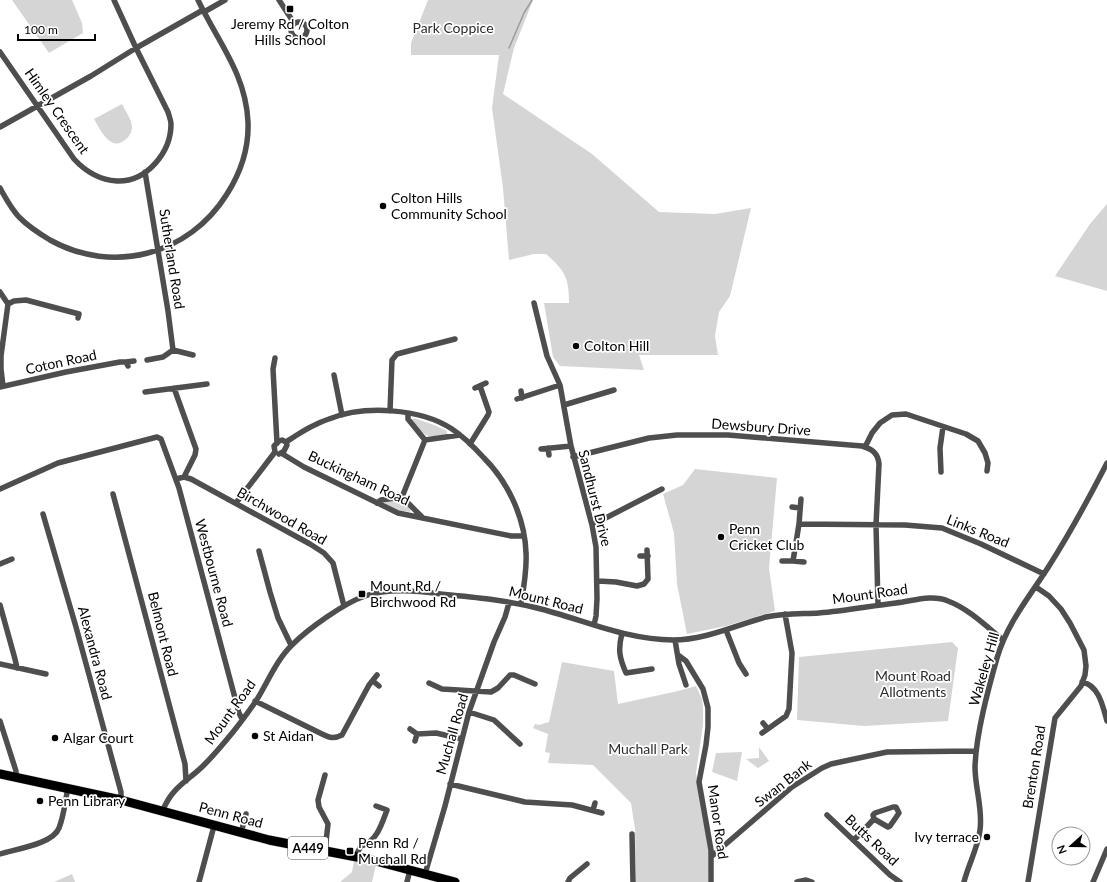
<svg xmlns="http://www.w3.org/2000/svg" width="1107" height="882" viewBox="0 0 1107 882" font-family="Lato,sans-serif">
  <rect width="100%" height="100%" fill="#fff"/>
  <path fill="#d5d5d5" d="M12,0H72L82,23L83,33L49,53Z
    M428,0H533L514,48L503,94L592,154L659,212L715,214L751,208L730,296L719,312L715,336L718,355H639L644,370L560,366L553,357L544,303H569C569,277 565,271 546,254H534L509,260L503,188L492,108L499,55H411V43Z
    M122,104C125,110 132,120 132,127C132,132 129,137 125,140C110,152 100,129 94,119Z
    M1107,204V291L1055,276L1090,224Z
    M414,418L434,425L447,431V434C425,438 427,438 413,421L412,420Z
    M695,469L777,478L769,568L775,611L726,626L687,634L677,584L674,533L663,494L683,485Z
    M399,499L411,509L410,512L397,510L385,504V502Z
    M952,642L958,648L948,721L864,726L797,720L799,657Z
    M562,662L614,671L618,704L678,691L696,686L702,699L703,707V725L696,773L702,806L701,807L709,845L708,882H636L635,829L631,803L593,765L548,763L550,753L545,752L548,734L533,728L535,724L539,725L549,722Z
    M759,747L769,761L758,768L746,759L759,758Z
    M742,752L737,781L712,772L716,753Z
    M354,861L376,865L372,882H340L352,872Z
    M72,874L75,882H54Z"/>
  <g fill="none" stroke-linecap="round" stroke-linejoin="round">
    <path stroke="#9c9c9c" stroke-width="1.5" d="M509,48L524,13L532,0"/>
    <g stroke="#dbdbdb" stroke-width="10">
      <path id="trunk" d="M0,774L121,800L269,840L372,860L455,882"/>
    </g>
    <path stroke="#4e4e4e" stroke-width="5.5" d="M279,0L294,23
      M204,12L225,0
      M291 30a8 8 0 1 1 16 0a8 8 0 1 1-16 0Z
      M0,52L74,159C85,171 100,180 117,181C147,182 171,152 171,124C171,120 169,116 168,112L136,48L114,0
      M0,127L91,76L136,48L203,10
      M145,172L168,311L173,350L163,357L147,360
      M0,188C6,199 12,210 20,218C29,227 40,234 50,240C113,275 189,255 227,194C241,172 249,149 248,122C246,74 218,42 198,0
      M0,292L8,304L14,301L26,300L79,314L78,318
      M534,303L547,356L560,385L571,446
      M173,350L193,355
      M275,358L273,369L277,443
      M128,366L126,362L134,361
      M334,375L342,415
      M3,386L1,369V356L8,304
      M0,387L66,372L120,362H126
      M174,388L196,449L195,455L184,477
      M475,388L486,383
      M521,391L522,398
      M145,392L207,384
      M517,399L560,385
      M564,405L614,390
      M390,411L392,360L397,354L455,339
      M408,414V419L425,440L460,435
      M286,442C300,433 313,424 329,419C364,405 420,408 452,429C464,437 474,447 484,458C508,482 525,518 526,553C527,570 524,587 521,604
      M470,444L488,415L489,412L480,386
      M865,447L872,433L880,423L892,415L906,414L966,434L978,441L985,453L988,463L987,471
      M548,448L549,455
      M541,449L571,446L592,525L596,547L597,599L596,616L594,625
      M275,452L274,446L279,441L282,440L286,442
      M281,453L304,467L398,513L511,536H524
      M279,454L284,451L287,445L286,442
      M573,457L649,438L677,435H728L862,446C872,449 878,453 879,464L876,525L878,605
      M941,472L940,448L943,427
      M176,479L184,477L191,479L310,544L324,553L333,563L344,606
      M0,489L58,463L157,437L161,439L179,488L239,713L242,719
      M113,494L185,764L186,781
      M402,497L425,440
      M236,503L275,452
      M377,503L381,500L402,497L423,518
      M792,507L800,508
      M43,514L76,627L121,792V800
      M799,524L905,525L942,528L981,544L1044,574
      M592,525L662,489
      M259,551L270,592L278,618L291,645
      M640,556H648
      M782,561H793L799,524L801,499
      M793,561L804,562
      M0,564L12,559
      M598,581L616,582L637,586L644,584L648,579L647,550
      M0,605L15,659L17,668
      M726,630L739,663L746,674
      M622,633C618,649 619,657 626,673L652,669
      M675,640L679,664L686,685
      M678,655L686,661L703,689L708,708V727L706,745L699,782L711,850V882
      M0,664L46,674
      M373,681L379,686
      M1082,682C1099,685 1103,707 1107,721
      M429,683L442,689L491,692L498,688L510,675H514L535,684
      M255,701L322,734C330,738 334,739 342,735L369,685L377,675
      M469,712L494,720L520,744
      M0,721L16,771V777
      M763,723L768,729
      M410,729L417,734L415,741
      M762,733L786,716L789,709L792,653L785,614
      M417,734L436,733L462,739
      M450,784L525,802L572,805L602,813
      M163,810C172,787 188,781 204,765C214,755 224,743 233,732C241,722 249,711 256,701C268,682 276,660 293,644C308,629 344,603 365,596C389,588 417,591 441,594C473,597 506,600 537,608C582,619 626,640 673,640C705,640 736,625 766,617C784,613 801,614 819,613C845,611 870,606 896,603C913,601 932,594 948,601C969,609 986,626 1003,640
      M593,810L595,803
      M827,815L890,875L900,882
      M241,833L246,814
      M632,834L633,882
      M854,840L874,819L873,815L875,813L893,807H896L899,813L890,826L888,827L874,819
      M325,851L328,824L319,807L318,800L325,775
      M0,854C16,849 53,844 59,828C64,816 65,801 68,788
      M712,856L792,787L822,768L831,764L887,752L976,751
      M355,857L361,846C377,842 382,823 387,810L376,806
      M425,874L445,806L469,712L494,642L505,617L509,603
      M199,882L214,826
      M407,882L410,870
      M568,882L570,878L587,864
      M797,882L806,880L812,882
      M964,882C968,865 978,848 980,830C983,809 975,788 975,767C976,734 988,690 997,658C1007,623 1030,596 1049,566C1070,533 1089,498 1107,463
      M1028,882L1055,718L1081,686L1085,675L1086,666L1084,650L1070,623L1061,609L1049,596L1036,587
      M1093,882L1107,849"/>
    <use href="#trunk" stroke="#000" stroke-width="9"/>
  </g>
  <g fill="#000" stroke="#fff" stroke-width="1.5">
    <rect x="286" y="5" width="8" height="8" rx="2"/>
    <circle cx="383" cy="206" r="4"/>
    <circle cx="576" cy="346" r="4"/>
    <circle cx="721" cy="537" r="4"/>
    <rect x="358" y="590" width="8" height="8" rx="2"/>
    <circle cx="255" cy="736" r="4"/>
    <circle cx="55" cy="738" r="4"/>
    <circle cx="40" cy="801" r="4"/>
    <circle cx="987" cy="837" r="4"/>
    <rect x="346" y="847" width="8" height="8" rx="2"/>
  </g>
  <g text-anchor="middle" stroke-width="3.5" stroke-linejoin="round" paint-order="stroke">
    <rect fill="#fff" stroke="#4c4c4c" stroke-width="1" x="288" y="837" width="40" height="22" rx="3"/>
    <g font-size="13" font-weight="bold" fill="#000">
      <text x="308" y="853">A449</text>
    </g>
    <g font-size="14" fill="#000" stroke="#fff" text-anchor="start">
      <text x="290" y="29" text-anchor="middle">Jeremy Rd / Colton<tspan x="290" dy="16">Hills School</tspan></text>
      <text x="391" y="203">Colton Hills<tspan x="391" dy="16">Community School</tspan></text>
      <text x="584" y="351">Colton Hill</text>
      <text x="729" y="534">Penn<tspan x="729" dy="16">Cricket Club</tspan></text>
      <text x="370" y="591">Mount Rd /<tspan x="370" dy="16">Birchwood Rd</tspan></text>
      <text x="263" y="741">St Aidan</text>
      <text x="63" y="743">Algar Court</text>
      <text x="48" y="806">Penn Library</text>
      <text x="979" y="842" text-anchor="end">Ivy terrace</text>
      <text x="358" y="848">Penn Rd /<tspan x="358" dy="16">Muchall Rd</tspan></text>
    </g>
    <g font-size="14" fill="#2c2c2c" stroke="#fff">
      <text x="453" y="33">Park Coppice</text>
      <text x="913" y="681">Mount Road<tspan x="913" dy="16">Allotments</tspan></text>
      <text x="648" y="754">Muchall Park</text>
    </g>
    <g font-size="14" fill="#000" stroke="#fff">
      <text transform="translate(57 111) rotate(55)" y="5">Himley Crescent</text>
      <text transform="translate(172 259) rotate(81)" y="5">Sutherland Road</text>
      <text transform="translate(61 362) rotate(-12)" y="5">Coton Road</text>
      <text transform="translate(761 427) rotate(4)" y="5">Dewsbury Drive</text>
      <text transform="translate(359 478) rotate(25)" y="5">Buckingham Road</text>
      <text transform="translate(595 498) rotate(76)" y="5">Sandhurst Drive</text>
      <text transform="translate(282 516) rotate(30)" y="5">Birchwood Road</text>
      <text transform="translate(978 531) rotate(22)" y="5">Links Road</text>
      <text transform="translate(214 573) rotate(75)" y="5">Westbourne Road</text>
      <text transform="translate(870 594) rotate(-8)" y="5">Mount Road</text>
      <text transform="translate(546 600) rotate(14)" y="5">Mount Road</text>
      <text transform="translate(163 634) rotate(76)" y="5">Belmont Road</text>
      <text transform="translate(95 653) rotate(75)" y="5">Alexandra Road</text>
      <text transform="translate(984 669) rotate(-74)" y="5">Wakeley Hill</text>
      <text transform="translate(230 712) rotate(-54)" y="5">Mount Road</text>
      <text transform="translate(452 734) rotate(-74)" y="5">Muchall Road</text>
      <text transform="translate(1034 767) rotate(-81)" y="5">Brenton Road</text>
      <text transform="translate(783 783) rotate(-38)" y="5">Swan Bank</text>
      <text transform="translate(231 815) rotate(15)" y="5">Penn Road</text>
      <text transform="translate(718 822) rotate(82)" y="5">Manor Road</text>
      <text transform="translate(872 840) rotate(43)" y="5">Butts Road</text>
    </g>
  </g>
  <g transform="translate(1071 846) rotate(249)"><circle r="19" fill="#ffffff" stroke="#999999"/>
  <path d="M0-3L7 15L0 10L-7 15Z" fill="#000000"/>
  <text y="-6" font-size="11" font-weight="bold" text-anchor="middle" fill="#000000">N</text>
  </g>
  <path d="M18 34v6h77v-6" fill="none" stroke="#000000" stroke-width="2"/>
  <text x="24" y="34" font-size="12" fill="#000000" stroke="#ffffff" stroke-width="3" paint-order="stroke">100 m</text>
</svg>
